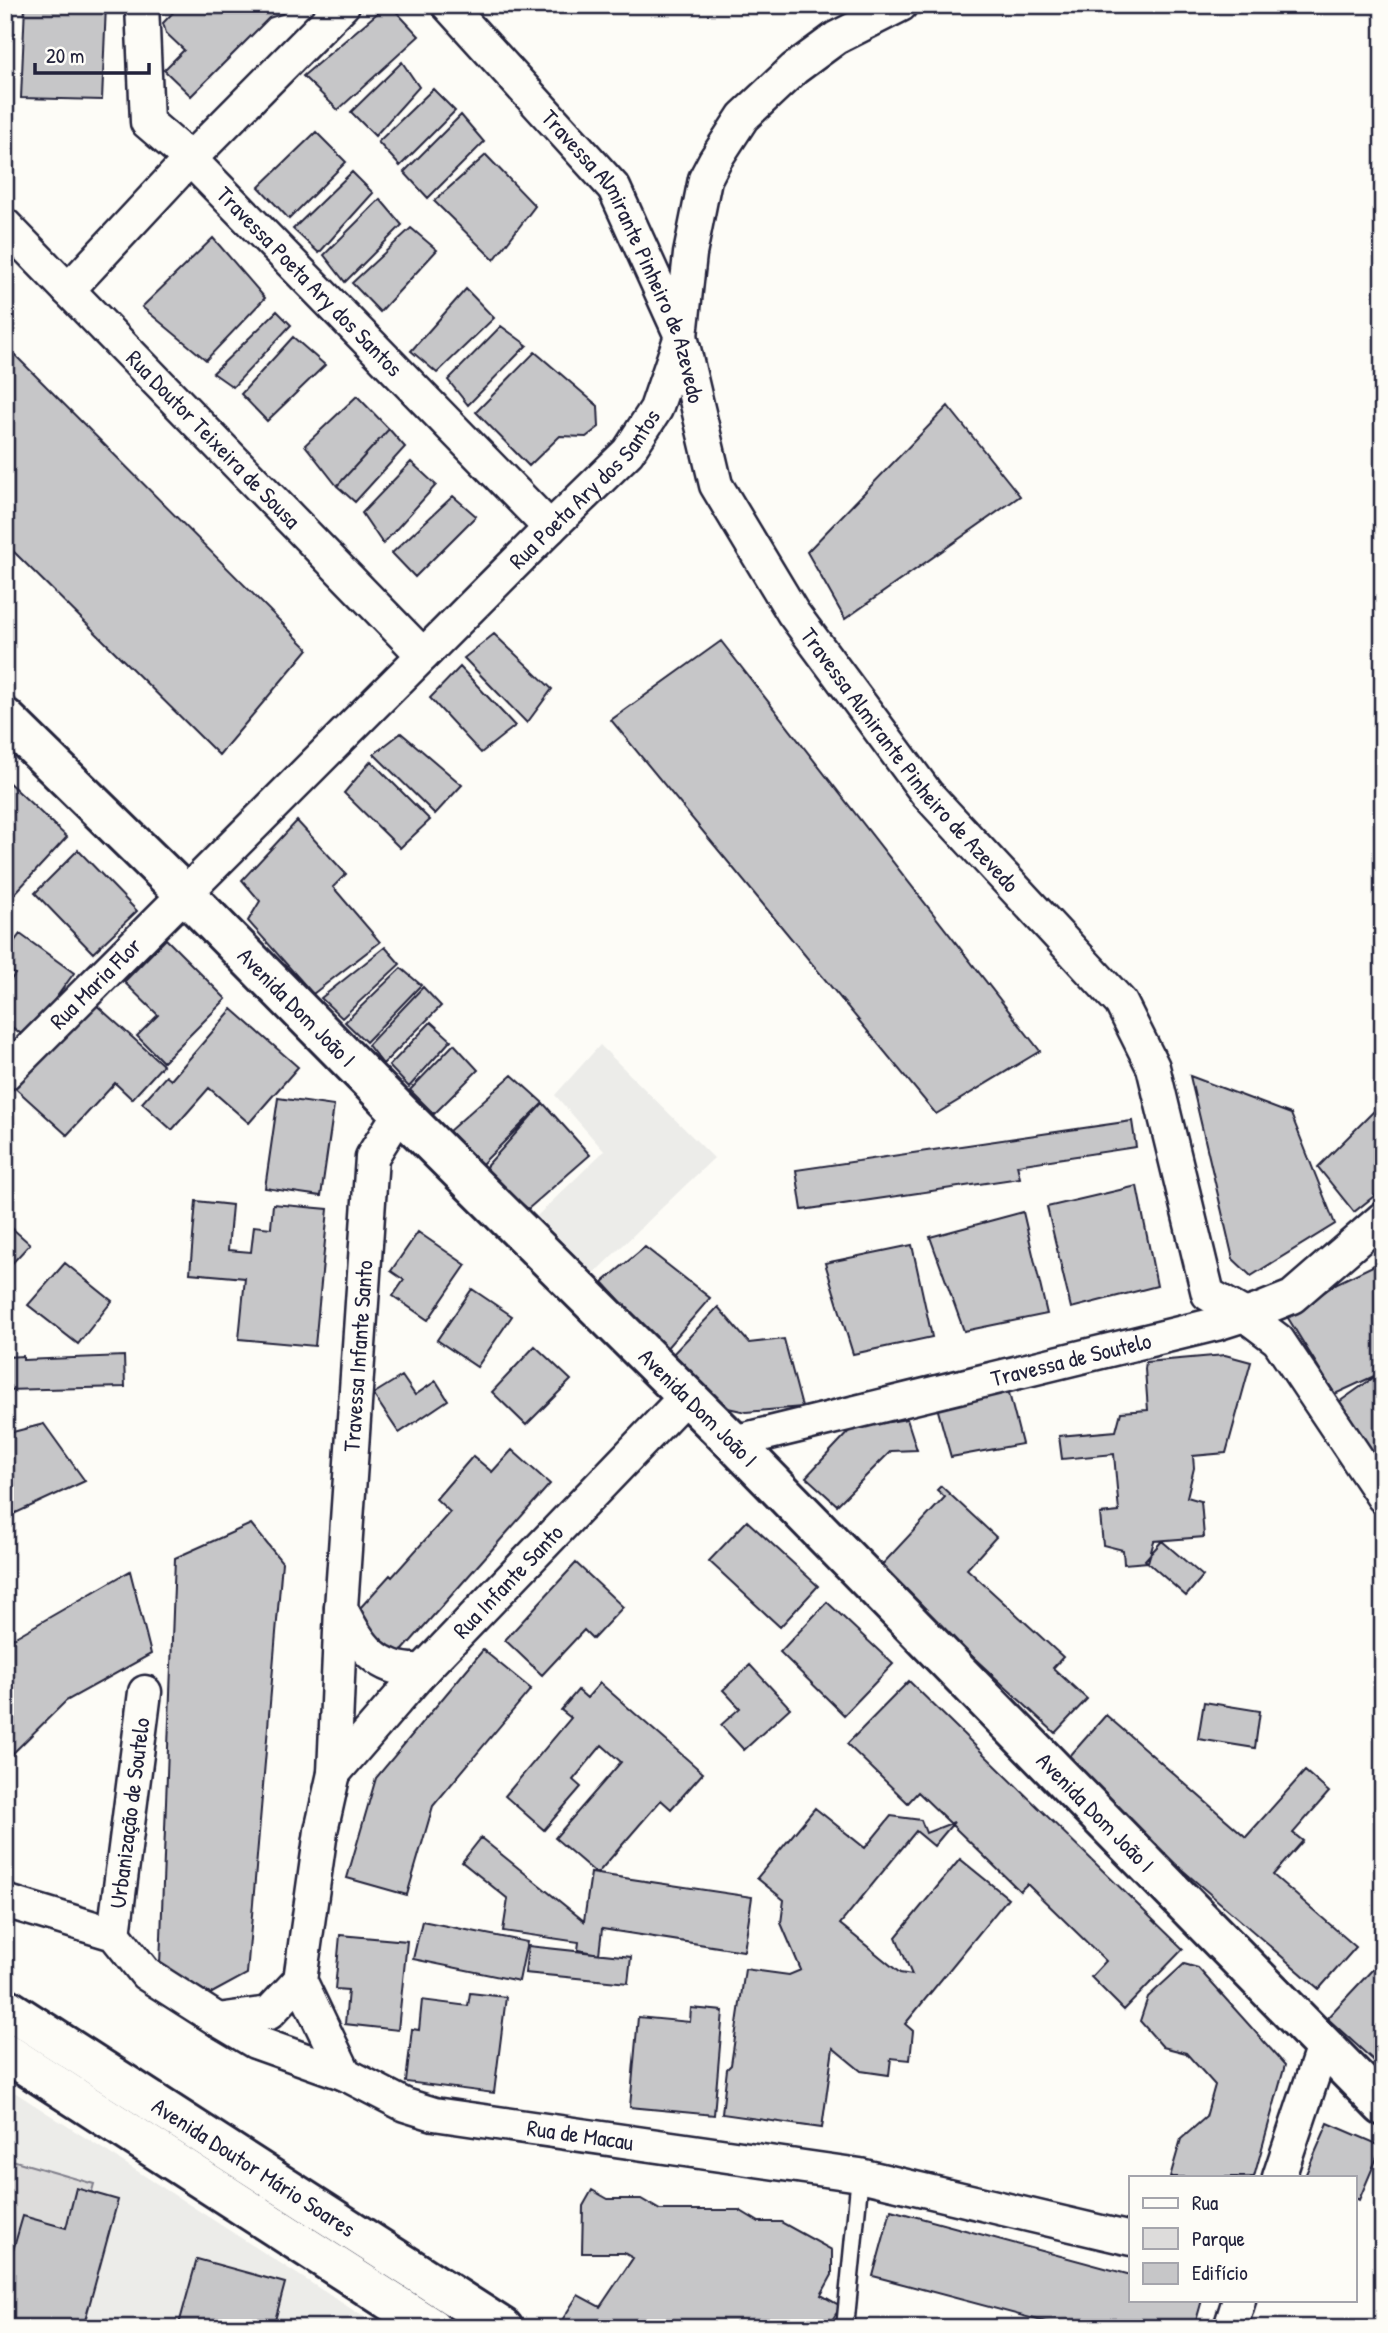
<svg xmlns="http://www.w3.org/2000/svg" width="1388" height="2333" viewBox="0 0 1388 2333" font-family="'Patrick Hand',sans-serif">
  <rect width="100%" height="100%" fill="#fdfcf7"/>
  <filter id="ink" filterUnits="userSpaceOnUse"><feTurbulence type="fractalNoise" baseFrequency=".0143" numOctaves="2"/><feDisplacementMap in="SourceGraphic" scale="14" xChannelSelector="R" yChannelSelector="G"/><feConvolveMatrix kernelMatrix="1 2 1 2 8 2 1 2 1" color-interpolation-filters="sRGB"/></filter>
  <g filter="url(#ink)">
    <path fill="#ecece9" d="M600,1045L714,1158L594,1273L537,1216L604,1151L555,1095Z
      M5,2086L381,2328H5Z"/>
    <path fill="#dddcdb" stroke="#807f8b" stroke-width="2" d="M5,2158L94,2184L53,2328H5Z"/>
    <path fill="#c6c6c8" stroke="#22223b" stroke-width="2" d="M25,5H106L102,100L21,98Z
      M180,5H290L282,14L269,18L191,96L164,70L184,50L166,33L163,23Z
      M387,5H390L419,36L338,110L303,76Z
      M402,62L419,87L375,136L351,112Z
      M433,89L455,111L400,166L378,142Z
      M461,115L484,142L428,198L404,172Z
      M316,132L346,162L289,219L259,187Z
      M486,155L535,206L494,260L434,201Z
      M352,172L373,193L319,253L293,229Z
      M380,199L402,225L345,282L324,255Z
      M411,228L437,250L380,312L352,283Z
      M213,238L265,298L206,360L142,307Z
      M466,289L494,318L437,373L411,351Z
      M277,311L291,325L233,387L213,373Z
      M501,326L527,345L468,405L448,380Z
      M293,337L325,365L267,421L241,394Z
      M5,345L308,649L219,755L5,543Z
      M535,352L598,406L599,427L586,437L560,436L529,466L476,412Z
      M357,396L389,429L337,486L305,445Z
      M948,406L1020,496L845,619L807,552Z
      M389,429L405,447L355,502L337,486Z
      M411,462L436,485L383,544L362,513Z
      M453,496L476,516L415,577L392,553Z
      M494,634L552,689L527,723L464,658Z
      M721,641L1040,1051L936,1114L611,720Z
      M460,667L515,726L481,753L430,698Z
      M401,733L462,785L435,814L374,754Z
      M371,761L430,820L400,848L344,793Z
      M5,779L67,837L7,902L5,900Z
      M297,821L346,874L333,887L380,942L313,994L248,921L260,901L242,880Z
      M78,850L137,911L93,953L35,893Z
      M20,934L74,973L27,1038L5,1022V988L15,974L5,967V954Z
      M166,939L226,999L163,1062L137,1036L158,1015L124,982Z
      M385,947L400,964L342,1018L321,998Z
      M401,968L421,985L366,1042L345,1022Z
      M423,987L441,1006L383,1064L368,1045Z
      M93,1002L163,1065L132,1099L115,1083L67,1135L14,1087Z
      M232,1009L298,1067L249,1123L209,1088L172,1130L142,1103L166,1076L171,1080Z
      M431,1022L451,1040L409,1087L389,1066Z
      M454,1044L478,1070L434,1114L410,1090Z
      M512,1075L543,1103L480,1166L449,1131Z
      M1190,1076L1291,1114L1335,1224L1251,1276L1233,1259Z
      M278,1098L334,1106L321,1196L265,1188Z
      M543,1103L590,1155L528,1209L483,1170Z
      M1379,1106L1383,1111V1189L1354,1212L1318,1167Z
      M1132,1121L1136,1147L1017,1165L1020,1178L802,1210L796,1170Z
      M1137,1186L1157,1286L1071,1308L1047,1207Z
      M196,1201L232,1205L228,1250L251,1252L254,1226L271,1228L273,1204L328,1209L315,1346L239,1339L245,1278L190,1273Z
      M1023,1212L1047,1314L964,1331L930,1237Z
      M5,1222L30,1244L5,1271Z
      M418,1232L466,1265L428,1320L393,1296L404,1280L391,1271Z
      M912,1245L932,1337L853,1354L825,1263Z
      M645,1247L710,1298L665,1350L603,1282Z
      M1383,1249V1372L1335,1394L1288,1318L1337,1283L1377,1264Z
      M65,1263L112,1301L78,1344L28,1305Z
      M472,1289L512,1316L477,1367L437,1340Z
      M718,1307L749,1343L784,1339L802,1407L746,1412L719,1406L670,1357Z
      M535,1346L571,1380L526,1425L492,1392Z
      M1225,1355L1251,1362L1226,1453L1193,1456L1194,1468L1187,1497L1201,1501L1204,1537L1154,1541L1148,1562L1124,1564L1123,1550L1103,1545L1100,1514L1119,1512L1114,1454L1062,1459L1059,1436L1116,1431L1121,1412L1148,1410L1145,1369L1146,1362Z
      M23,1356V1360L124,1356L125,1387L5,1390V1357Z
      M1383,1371V1468L1339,1402Z
      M402,1376L415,1395L436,1381L448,1400L399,1433L373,1394Z
      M1008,1389L1022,1444L951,1457L937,1407Z
      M907,1419L917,1450L891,1451L837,1505L806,1477L852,1428Z
      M44,1424L85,1481L5,1518V1434Z
      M512,1450L550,1484L395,1659L350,1619L390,1575L392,1577L450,1512L436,1499L473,1456L492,1472Z
      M941,1486L996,1537L967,1569L1063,1657L1053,1668L1087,1699L1055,1733L878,1569L945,1497L937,1490Z
      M747,1521L818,1586L780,1627L709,1561Z
      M251,1524L282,1562L247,1974L210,1994L160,1965L175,1558Z
      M1162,1541L1203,1576L1186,1596L1145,1560Z
      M576,1563L623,1607L593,1639L584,1630L542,1675L505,1640Z
      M130,1571L151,1654L66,1701L5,1761V1643Z
      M827,1602L893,1664L844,1715L780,1652Z
      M483,1650L531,1689L433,1806L407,1895L347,1878L376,1778Z
      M750,1665L790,1708L744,1750L721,1725L740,1708L723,1690Z
      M909,1681L1183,1949L1124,2010L1091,1977L1106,1961L1027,1884L1020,1891L918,1792L908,1803L847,1744Z
      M600,1683L703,1773L671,1809L661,1800L597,1874L555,1838L621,1762L602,1745L573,1780L581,1787L544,1830L505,1796L571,1718L561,1710L578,1690L587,1698Z
      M1204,1702L1260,1711L1255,1748L1198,1739Z
      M1106,1715L1246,1837L1305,1771L1329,1792L1293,1833L1303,1841L1273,1875L1356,1947L1319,1989L1062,1765Z
      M815,1808L865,1848L891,1816L921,1820L926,1833L954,1822L934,1846L916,1831L840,1924L900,1973L912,1975L896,1937L960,1859L1008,1898L905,2024L913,2031L910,2060L891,2058L889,2075L861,2071L833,2048L822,2128L722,2114L727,2069L731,2065L745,1969L789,1975L801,1970L781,1923L784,1900L757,1878Z
      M481,1838L584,1921L591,1873L752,1897L744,1951L602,1929L599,1954L578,1950L579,1942L503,1931L508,1899L462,1862Z
      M422,1921L527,1942L519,1981L413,1959Z
      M340,1935L407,1941L398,2030L345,2024L348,1990L335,1989Z
      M528,1946L631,1957L628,1983L525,1973Z
      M1184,1964L1198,1968L1285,2065L1254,2177H1170L1181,2139L1206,2117L1215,2085L1186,2053L1163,2047L1140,2021L1148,1997Z
      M1374,1968L1383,1976V2069L1327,2018Z
      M470,1993L506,1997L494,2093L406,2082L412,2029L419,2030L422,2000L468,2006Z
      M691,2008L723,2011L714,2115L630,2107L638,2017L690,2022Z
      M1328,2123L1382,2146L1359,2200L1355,2198V2177L1305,2176Z
      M76,2188L118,2200L83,2328H5V2278L23,2216L66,2228Z
      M592,2190L608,2199H641L660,2210H739L759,2222H781L832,2250V2275L821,2295L841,2306L827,2328H557L578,2295L600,2307L633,2258L624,2253H582L583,2206Z
      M891,2210L1131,2275V2300H1202L1194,2328H1068L873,2276Z
      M197,2259L285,2283L273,2328H178Z"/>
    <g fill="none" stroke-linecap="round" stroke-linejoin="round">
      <g stroke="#22223b" stroke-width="21">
        <path id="lane" d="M845,2328L860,2175"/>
      </g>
      <g stroke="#22223b" stroke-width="37">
        <g id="street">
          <path id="s1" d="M142,5L147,122L190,159L550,528"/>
          <path id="s2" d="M448,5L614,188L681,336L716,485L793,613L927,794L1121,1003L1153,1067L1208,1294L1245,1315L1278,1340L1383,1497"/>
          <path id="s3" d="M5,225L423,655"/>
          <path d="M68,290L190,159L343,5"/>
          <path id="s4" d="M5,1074L550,528L628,452L656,409L681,336L690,254L705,179L715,160L743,117L794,69L836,38L901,5"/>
          <path id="s5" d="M400,1112L372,1157L341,1608L334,1773L321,1831L300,1980L345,2074L405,2105L434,2114L860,2175L1131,2239"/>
          <path id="s6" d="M733,1442L1216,1324L1257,1311L1292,1297L1383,1218"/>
          <path d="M341,1608C359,1645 377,1673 423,1670"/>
          <path id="s7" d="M334,1773L423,1670L686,1396"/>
          <path d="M5,1901L114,1934L146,1974L218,2020L255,2042L345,2074"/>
          <path id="s8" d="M114,1934L145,1692"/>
          <path d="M218,2020L269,2013L300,1980"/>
          <path d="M1279,2177L1323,2046"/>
          <path d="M1230,2328L1239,2300"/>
        </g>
      </g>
      <g stroke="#22223b" stroke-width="44">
        <g id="secondary">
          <path id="s9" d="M5,718L184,893L400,1112L733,1442L1383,2106"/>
          <path id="s10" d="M5,2007L503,2328"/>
          <path d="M5,2052L432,2328"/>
        </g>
      </g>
      <use href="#lane" stroke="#fdfcf7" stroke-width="16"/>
      <use href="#street" stroke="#fdfcf7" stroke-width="32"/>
      <use href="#secondary" stroke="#fdfcf7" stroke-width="38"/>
    </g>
  </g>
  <g text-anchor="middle" stroke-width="6" stroke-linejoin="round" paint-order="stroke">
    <g font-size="23" fill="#22223b" stroke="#fdfcf7">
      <text dy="8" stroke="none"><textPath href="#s2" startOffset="312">Travessa Almirante Pinheiro de Azevedo</textPath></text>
      <text dy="8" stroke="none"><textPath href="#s1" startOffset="345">Travessa Poeta Ary dos Santos</textPath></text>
      <text dy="8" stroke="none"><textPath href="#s3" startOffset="299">Rua Doutor Teixeira de Sousa</textPath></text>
      <text dy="8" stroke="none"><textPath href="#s4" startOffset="824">Rua Poeta Ary dos Santos</textPath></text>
      <text dy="8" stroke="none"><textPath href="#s2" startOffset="900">Travessa Almirante Pinheiro de Azevedo</textPath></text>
      <text dy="8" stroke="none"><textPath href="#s4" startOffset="128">Rua Maria Flor</textPath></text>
      <text dy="8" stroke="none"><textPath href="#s9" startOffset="411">Avenida Dom João I</textPath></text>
      <text transform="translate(358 1356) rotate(-86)" y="8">Travessa Infante Santo</text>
      <text dy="8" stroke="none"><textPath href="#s6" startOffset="348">Travessa de Soutelo</textPath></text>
      <text dy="8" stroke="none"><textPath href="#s9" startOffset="978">Avenida Dom João I</textPath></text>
      <text dy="8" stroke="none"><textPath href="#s7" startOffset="259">Rua Infante Santo</textPath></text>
      <text dy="8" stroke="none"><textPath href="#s8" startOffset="122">Urbanização de Soutelo</textPath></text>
      <text dy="8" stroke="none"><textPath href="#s9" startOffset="1545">Avenida Dom João I</textPath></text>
      <text dy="8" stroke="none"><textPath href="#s5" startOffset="1230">Rua de Macau</textPath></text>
      <text dy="8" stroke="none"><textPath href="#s10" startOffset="296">Avenida Doutor Mário Soares</textPath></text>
    </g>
  </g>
  <rect width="1388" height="2333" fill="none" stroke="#fdfcf7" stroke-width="28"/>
  <rect x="14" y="14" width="1360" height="2305" fill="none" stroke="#22223b" stroke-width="2.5" filter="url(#ink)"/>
  <rect x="1129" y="2176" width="228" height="126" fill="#fdfcf7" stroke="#a5a5ac" stroke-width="2"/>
  <rect x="1143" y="2198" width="35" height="10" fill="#fdfcf7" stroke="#a5a5ac" stroke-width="2"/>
  <text x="1192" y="2210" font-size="21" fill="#22223b">Rua</text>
  <rect x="1143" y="2228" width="35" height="21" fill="#dddcdb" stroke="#a5a5ac" stroke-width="2"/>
  <text x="1192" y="2246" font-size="21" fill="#22223b">Parque</text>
  <rect x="1143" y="2263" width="35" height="21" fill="#c6c6c8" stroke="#a5a5ac" stroke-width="2"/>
  <text x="1192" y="2280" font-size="21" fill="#22223b">Edifício</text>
  <path d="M35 63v10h114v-10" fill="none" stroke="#22223b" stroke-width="3.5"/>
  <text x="46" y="63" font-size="21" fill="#22223b" stroke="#fdfcf7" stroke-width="5" paint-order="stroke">20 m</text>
</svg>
